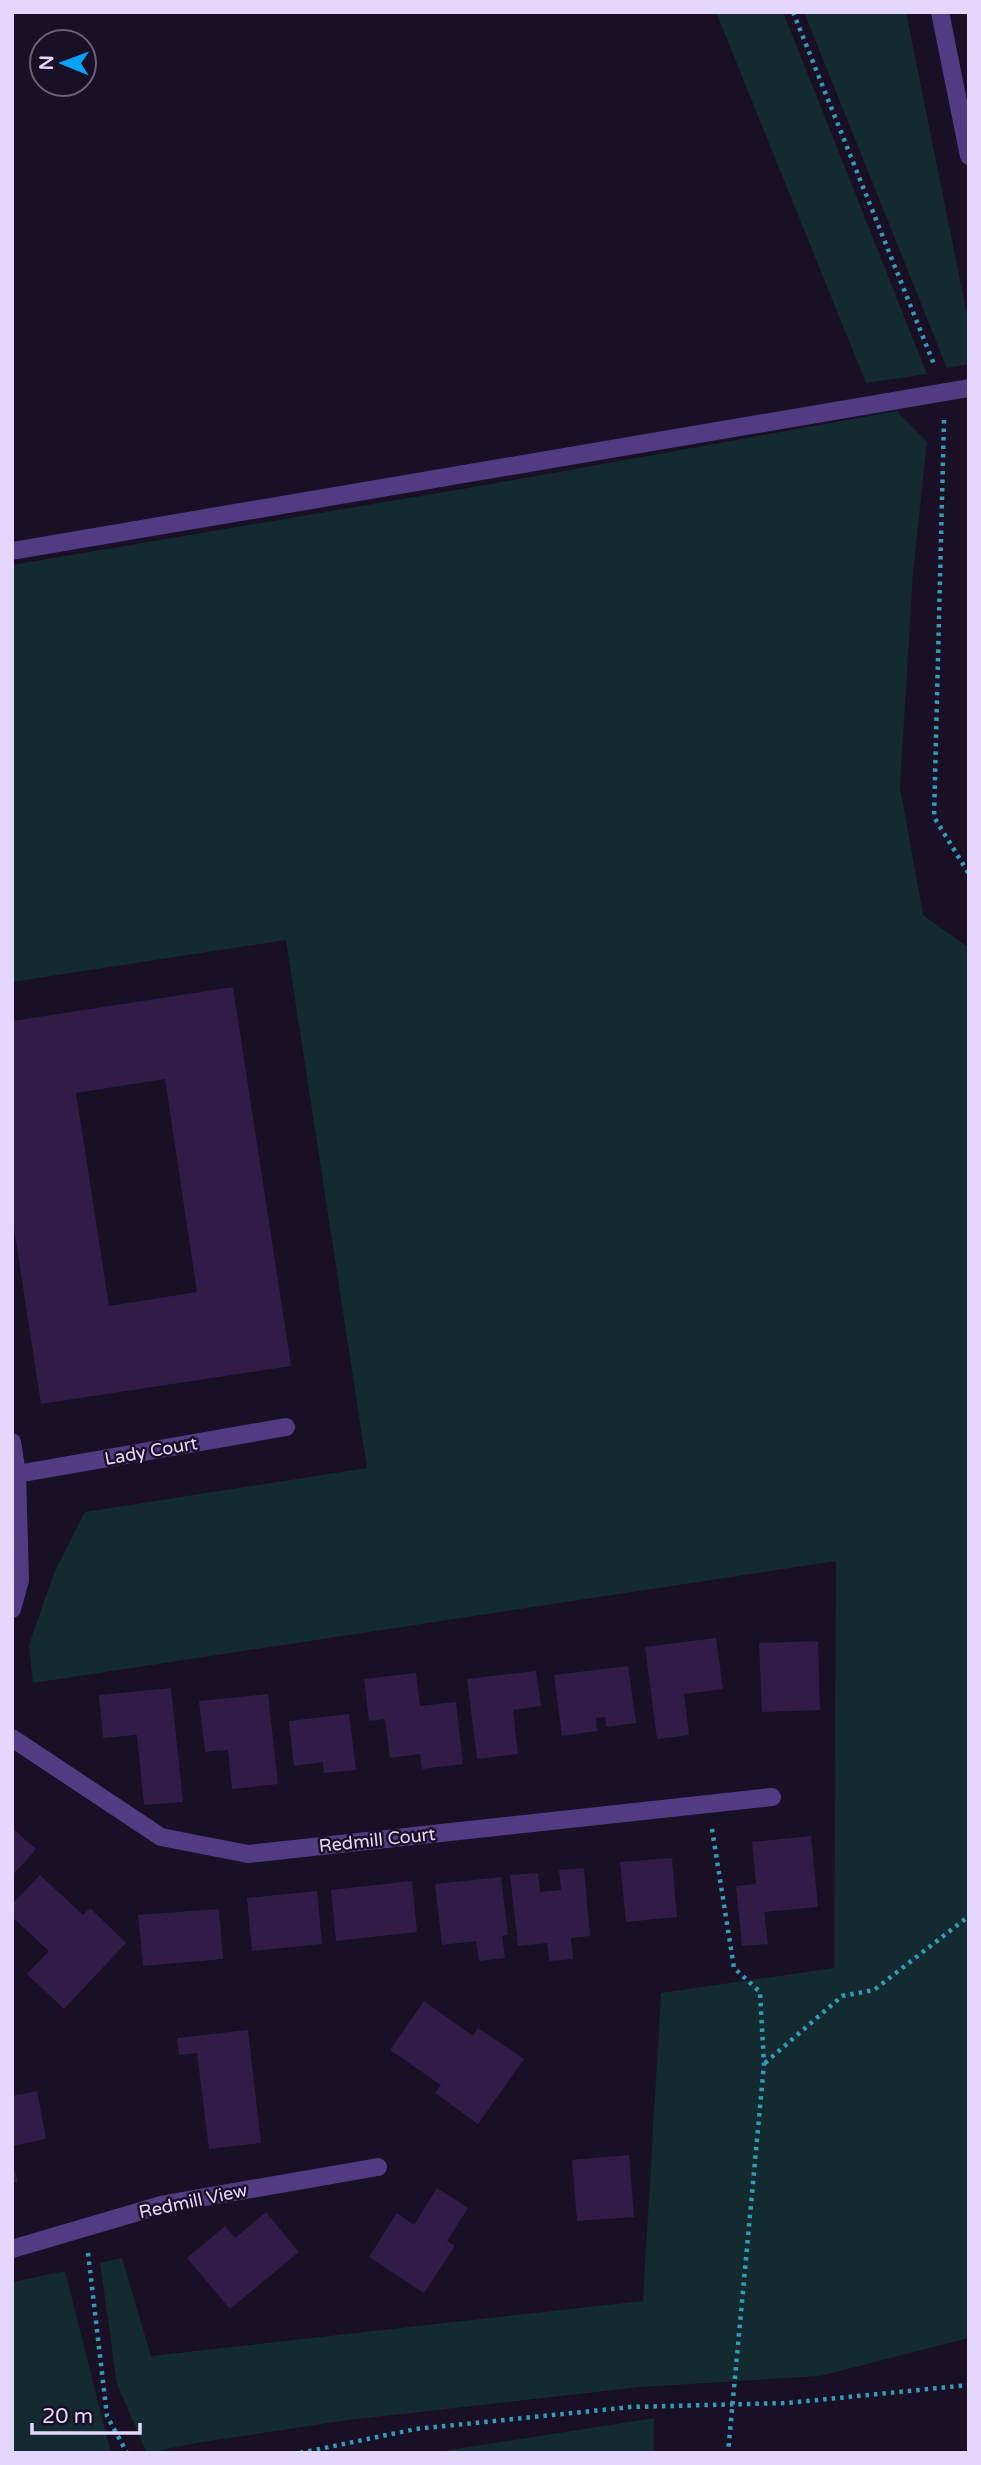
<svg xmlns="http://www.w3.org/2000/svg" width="981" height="2465" viewBox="0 0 981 2465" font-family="'Varela Round',sans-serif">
  <rect width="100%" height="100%" fill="#191026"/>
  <path fill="#132a30" d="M716,12H783L927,374L866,383Z
    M804,12H906L969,325V364L947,368Z
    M897,411L927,442L913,572L900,788L923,915L969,948V2338L820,2376L640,2387L348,2420L196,2443L147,2453L117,2384L100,2263L122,2258L151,2356L643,2301L661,1993L834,1968L836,1561L33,1683L29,1645L54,1573L85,1512L367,1468L286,940L12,982V565L474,487Z
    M65,2271L111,2453H12V2282Z
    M654,2418V2453H431Z"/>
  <path fill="#301c47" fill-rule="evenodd" d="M233,987L291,1366L41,1404L12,1215V1021ZM165,1079L197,1292L109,1306L76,1093Z
    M716,1638L723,1689L684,1694L689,1735L657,1739L645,1647Z
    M818,1641L820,1710L762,1712L759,1643Z
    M628,1666L636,1723L606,1727L605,1717L596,1718L597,1731L562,1736L554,1675Z
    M536,1671L541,1706L513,1710L518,1754L477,1759L467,1679Z
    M416,1673L420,1706L456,1702L463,1764L422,1769L420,1754L390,1758L385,1719L369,1721L364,1679Z
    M171,1688L183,1802L144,1805L137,1735L103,1738L99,1695Z
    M268,1694L278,1784L232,1789L228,1750L205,1752L199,1701Z
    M349,1714L356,1770L324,1773L323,1762L294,1766L289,1721Z
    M12,1828L36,1849L12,1876Z
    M811,1836L818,1907L764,1912L768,1944L742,1946L736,1886L756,1884L752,1842Z
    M672,1858L677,1917L626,1922L620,1862Z
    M584,1868L590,1936L571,1938L573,1959L549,1961L547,1943L518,1946L510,1875L538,1873L540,1892L561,1890L559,1870Z
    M40,1875L83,1915L90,1908L126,1943L64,2009L27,1974L49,1951L12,1917V1904Z
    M501,1877L508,1935L502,1936L505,1958L479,1961L476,1941L442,1945L435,1884Z
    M412,1881L417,1932L336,1941L331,1890Z
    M317,1891L322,1944L252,1951L247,1898Z
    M219,1909L223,1959L143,1966L138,1915Z
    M424,2001L473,2036L478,2028L524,2059L478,2124L435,2093L441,2085L390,2050Z
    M248,2030L261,2143L209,2149L197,2053L179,2055L177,2038Z
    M37,2091L46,2139L12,2146V2096Z
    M629,2155L634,2217L577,2221L572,2160Z
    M12,2161L18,2182L12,2183Z
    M437,2188L468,2208L447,2241L455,2246L424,2293L369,2257L397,2213L414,2225Z
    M266,2212L299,2252L230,2309L187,2258L225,2226L235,2238Z"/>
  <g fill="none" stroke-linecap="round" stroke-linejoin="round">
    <path stroke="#329cb6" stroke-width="4.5" stroke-dasharray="3.5 5" stroke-linecap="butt" d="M793,12L935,367
      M944,420L934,817L969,874
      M712,1829L734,1968L760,1992L764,2064L728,2453
      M765,2063L842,1996L874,1990L969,1916
      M88,2253L107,2416L127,2453
      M300,2453L416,2429L631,2407L787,2403L969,2385"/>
    <path stroke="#513c84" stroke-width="18" d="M940,12L969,156
      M12,551L969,388
      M12,1442L17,1474L20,1580L12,1609
      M17,1474L286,1427
      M12,1738L161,1837L248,1854L772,1797
      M12,2249L165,2204L378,2167"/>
  </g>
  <g text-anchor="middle" stroke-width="5" stroke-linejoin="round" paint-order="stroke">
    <g font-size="18" fill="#e5d6fe" stroke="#191026">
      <text transform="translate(151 1451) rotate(-10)" y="6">Lady Court</text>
      <text transform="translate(377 1840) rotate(-6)" y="6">Redmill Court</text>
      <text transform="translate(193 2201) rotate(-12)" y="6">Redmill View</text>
    </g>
  </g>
  <rect width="981" height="2465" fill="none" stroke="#e5d6fe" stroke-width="28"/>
  <g transform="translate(63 63) rotate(271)"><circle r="33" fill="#191026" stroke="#6b5f7c" stroke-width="2"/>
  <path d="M0-5L12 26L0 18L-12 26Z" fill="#07a3f9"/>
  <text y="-10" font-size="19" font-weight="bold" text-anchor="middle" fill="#e5d6fe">N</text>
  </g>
  <path d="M32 2423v10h108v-10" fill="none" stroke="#e5d6fe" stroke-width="3.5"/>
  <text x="42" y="2423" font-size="21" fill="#e5d6fe" stroke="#191026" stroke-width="5" paint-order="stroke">20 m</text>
</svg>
